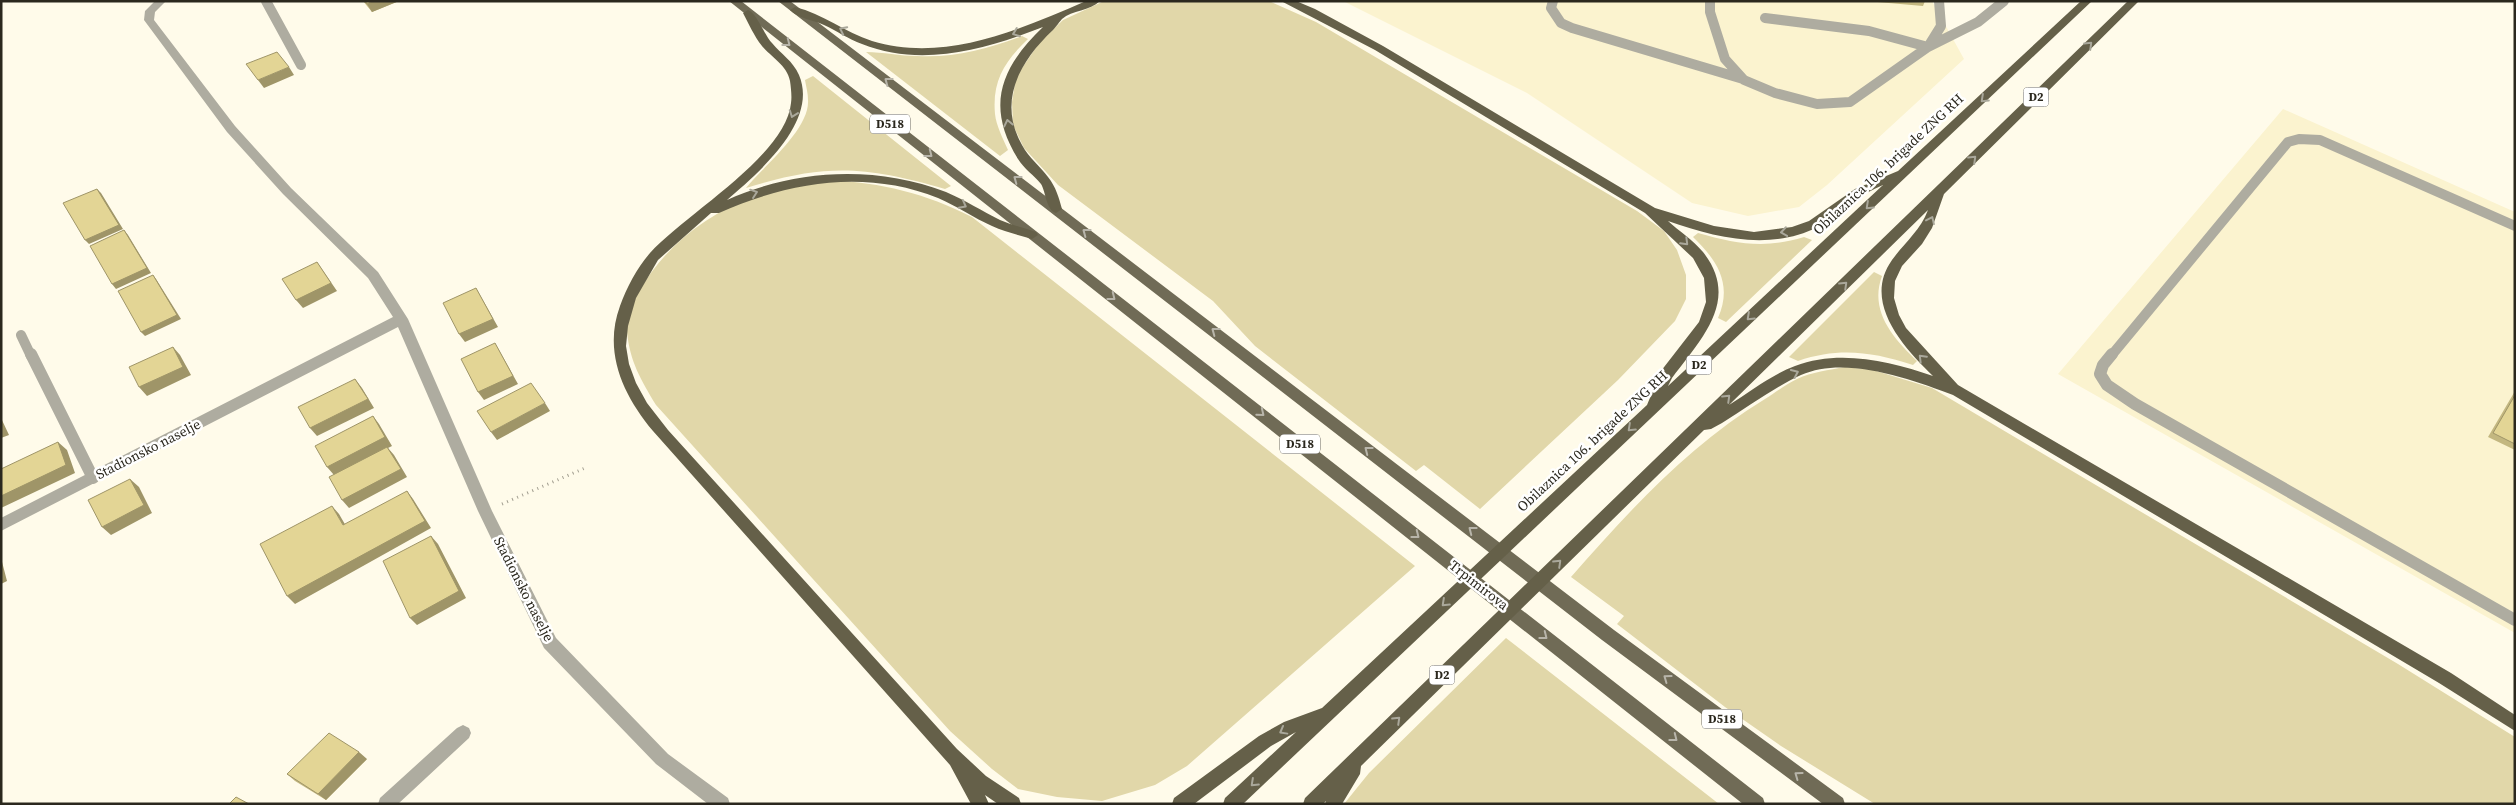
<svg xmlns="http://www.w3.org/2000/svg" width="2516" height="805" viewBox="0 0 2516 805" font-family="'Source Serif 4',serif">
  <rect width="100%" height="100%" fill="#fffbea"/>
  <path fill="#fbf3cf" d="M1343,1H1932L1964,59L1827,185L1799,207L1748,216L1692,203L1527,93Z
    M2283,109L2515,212V633L2058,374Z"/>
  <path fill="#e1d7a9" d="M1104,1H1269L1316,22L1637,211L1664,231L1677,250L1686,275V299L1675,321L1618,380L1480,509L1424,465L1416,471L1255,346L1213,301L1058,185L1024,148L1013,125L1012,102L1016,77L1039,43L1063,20Z
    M1022,36L1028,39C1005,61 992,80 995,114C996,125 1003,139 1008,150L1000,156L866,52C883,52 900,56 917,56C954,58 988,49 1022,36Z
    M813,76L951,186L945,189C866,166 826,163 746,188C764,166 810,129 808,100C808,93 806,86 805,80Z
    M830,180C882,183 925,193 972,217L1415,566L1187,766L1155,785L1102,801L1057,797L1018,789L992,769L950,731L656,405C641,380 630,362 627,332C626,319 632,304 638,293C664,247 706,214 755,196C778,187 806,185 830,180Z
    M1698,233C1736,244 1766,249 1804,237L1812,240L1726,322L1718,318C1733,284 1717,260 1693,237Z
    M1874,272L1882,276C1869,311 1893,338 1917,361L1913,365C1872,352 1840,347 1798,361L1789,357Z
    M1845,367L1873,370L1932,388L2398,664L2515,737V804H1875L1781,746L1725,707L1617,624L1624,616L1571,577C1629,511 1689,445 1765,399C1775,393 1786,384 1797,379C1812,372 1829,370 1845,367Z
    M1506,638L1719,804H1344L1369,773Z"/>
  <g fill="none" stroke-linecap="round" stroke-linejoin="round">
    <path stroke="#a29e90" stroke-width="3" stroke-dasharray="1 4.5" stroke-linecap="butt" d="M502,504L585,468"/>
    <path stroke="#aeaca0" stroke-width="10" d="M266,1L301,65
      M1553,1L1551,8L1561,23L1572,28L1743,79
      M1710,1V12L1725,59L1744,80L1775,93L1817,104L1850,102L1928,47L1941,26L1939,1
      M1765,18L1869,31L1928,47L1978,22L2004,1
      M21,335L31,356
      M2111,356L2288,142L2299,139L2320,140L2515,226"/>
    <path stroke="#aeaca0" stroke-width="12" d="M31,354L93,478
      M2112,354L2103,365L2100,374L2107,385L2135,404L2515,620"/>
    <path fill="#aeaca0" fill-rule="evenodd" d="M155,1H166L155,12L154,20L235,126L291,188L378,272L408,319L492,511L556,638L668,754L728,798L730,804H708L656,764L544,648L478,511L398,327L1,531V518L393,317L368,278L283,194L227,132L144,20L145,11Z
      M463,725L469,728L471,733L469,738L398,804H378L380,798L457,728Z"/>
    <path fill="#706b56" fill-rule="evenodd" d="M729,1H741L1763,798L1765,804H1743Z
      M778,1H790L1614,630L1843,798L1845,804H1823L1602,640Z"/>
    <path fill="#656049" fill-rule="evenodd" d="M1086,1H1100C1090,11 1072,10 1062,19C1060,21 1056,27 1053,30C1020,61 997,101 1022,145C1029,158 1040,166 1048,177C1056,187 1059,198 1062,209L1056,213C1046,210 1046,192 1041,184C1034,175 1024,169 1018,159C985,106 1001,67 1043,27C986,49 922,68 862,44C848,39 837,31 824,25C814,20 797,18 790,10L795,7C823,14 845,32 872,41C945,63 1019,30 1086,1Z
      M1281,1H1296L1315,9L1383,46L1655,208L1714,226L1754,232L1792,227L1809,221L1855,189L1898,171L2081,1H2092L1243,804H1223L1225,798L1296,732L1271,746L1194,804H1172L1174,798L1259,736L1284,722L1322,708L1647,405L1661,371L1699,322L1706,302L1704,278L1693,258L1645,213L1375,50ZM1883,185L1668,386L1672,378C1701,339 1741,300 1703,252C1693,240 1679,231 1668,221C1716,238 1770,251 1818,227C1831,220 1841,209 1852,201C1862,195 1872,190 1883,185Z
      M2128,1H2139L1944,194L1932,228L1922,244L1902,266L1895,281L1894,298L1899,315L1906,328L1958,385L2451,673L2515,715V731L2439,683L1953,395C1911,379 1845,355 1801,375C1773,388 1748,407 1722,423L1711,429L1704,430L1361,766L1360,774L1342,804H1325L1326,801L1323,804H1303L1305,798ZM1928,210C1920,231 1905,242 1892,260C1862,302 1903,347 1933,376C1890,361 1839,349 1795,366C1771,375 1750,392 1729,405Z
      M748,10C756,12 765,36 772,43C781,54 793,61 799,75C819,122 758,173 727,200C796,169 875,165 946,192C965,200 982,211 1000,220C1012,225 1024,228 1036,232L1038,235L1032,239C1019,235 1005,232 992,226C974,218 957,206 938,198C865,169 788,182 719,213H711L658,260L636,298L628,326L626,346L629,364L636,383L647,403L668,430L957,749L986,776L1019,798L1021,804H998L985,795L989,804H971L950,765L653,431C623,395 603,352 620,306C627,287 637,268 650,253C685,214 786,156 791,103C792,97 791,88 790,81C787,65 771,57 762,46C754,36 749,24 743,13Z"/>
  </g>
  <path fill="#c3b780" d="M363,1H399L372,12Z
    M1866,1H1925L1923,6Z
    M2515,391V450L2488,437Z
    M367,759L326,800L295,781L287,774Z"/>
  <path fill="#9f9568" d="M373,1H399L372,12L367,4Z
    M289,67L294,75L264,88L258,80Z
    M97,189L101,193L123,229L89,244L85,240Z
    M124,230L128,235L151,273L116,289L112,284Z
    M317,262L337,291L303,308L296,300Z
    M153,275L156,279L181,319L145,336L141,332Z
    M476,288L498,327L465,342L459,334Z
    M495,343L518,384L484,400L478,392Z
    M173,347L180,355L191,375L147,396L139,387Z
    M355,379L362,388L374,408L317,436L310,428Z
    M545,403L550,411L497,440L491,432Z
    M373,416L379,424L392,446L388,448L394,455L407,477L349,508L342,500L334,475L327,467Z
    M1,418L9,435L1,438Z
    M58,442L67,450L75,473L1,508V496Z
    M130,479L139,487L152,513L111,535L102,527Z
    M407,491L413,499L431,528L295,604L287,596Z
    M332,506L339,514L350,533L343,525Z
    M431,536L438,544L466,598L417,625L410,618Z
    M1,558L7,581L1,584Z
    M359,752L367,759L326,800L318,794Z"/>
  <path fill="#e3d595" stroke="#9f9568" d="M365,1H373L367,4Z
    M277,52L289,67L258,80L246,64Z
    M97,189L119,225L85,240L63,203Z
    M124,230L147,268L112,284L90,246Z
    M317,262L331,283L296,300L282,279Z
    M153,275L177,315L141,332L118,291Z
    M476,288L493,319L459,334L443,303Z
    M495,343L513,376L478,392L461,359Z
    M173,347L183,367L139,387L129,367Z
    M355,379L368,399L310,428L298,407Z
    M531,383L545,403L491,432L477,411Z
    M2515,395V444L2493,433Z
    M373,416L385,437L327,467L315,446Z
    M58,442L66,465L1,496V469Z
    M387,447L401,469L342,500L329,477Z
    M130,479L144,505L102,527L88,500Z
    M407,491L425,521L287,596L260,544L332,506L343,525Z
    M431,536L459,591L410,618L383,561Z
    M329,733L359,752L318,794L287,774Z
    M236,797L249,804H229Z"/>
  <defs><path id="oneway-chevron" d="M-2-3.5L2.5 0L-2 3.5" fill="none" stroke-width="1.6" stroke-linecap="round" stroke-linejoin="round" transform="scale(1.25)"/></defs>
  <g stroke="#aaa89b">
    <use href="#oneway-chevron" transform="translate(843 30) rotate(-153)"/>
    <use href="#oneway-chevron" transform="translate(1016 33) rotate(159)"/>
    <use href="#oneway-chevron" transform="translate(2089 45) rotate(-44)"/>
    <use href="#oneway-chevron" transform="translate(1984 99) rotate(137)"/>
    <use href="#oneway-chevron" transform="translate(793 114) rotate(110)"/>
    <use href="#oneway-chevron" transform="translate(1008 123) rotate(-102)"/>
    <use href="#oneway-chevron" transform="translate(1973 159) rotate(-44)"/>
    <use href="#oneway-chevron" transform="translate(754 193) rotate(-19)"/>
    <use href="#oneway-chevron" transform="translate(963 205) rotate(28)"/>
    <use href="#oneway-chevron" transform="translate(1869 206) rotate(137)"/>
    <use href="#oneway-chevron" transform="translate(1931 220) rotate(-65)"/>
    <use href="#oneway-chevron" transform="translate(1784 232) rotate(172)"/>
    <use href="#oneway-chevron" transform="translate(1685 242) rotate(45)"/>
    <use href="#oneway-chevron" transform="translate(1844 285) rotate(-44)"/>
    <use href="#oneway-chevron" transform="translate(1750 317) rotate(137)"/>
    <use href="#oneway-chevron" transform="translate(1922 358) rotate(-135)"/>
    <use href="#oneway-chevron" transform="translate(1795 373) rotate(-25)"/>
    <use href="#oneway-chevron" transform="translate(1727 398) rotate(-44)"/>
    <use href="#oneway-chevron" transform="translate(1631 428) rotate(137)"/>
    <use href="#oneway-chevron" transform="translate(1558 563) rotate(-44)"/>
    <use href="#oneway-chevron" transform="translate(1445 603) rotate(137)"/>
    <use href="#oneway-chevron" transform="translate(1397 720) rotate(-44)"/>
    <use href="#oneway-chevron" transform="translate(1283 731) rotate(151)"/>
    <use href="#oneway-chevron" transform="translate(1254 783) rotate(137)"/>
  </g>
  <g stroke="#b8b5aa">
    <use href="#oneway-chevron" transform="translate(787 43) rotate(38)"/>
    <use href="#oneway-chevron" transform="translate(888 81) rotate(-143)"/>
    <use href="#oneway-chevron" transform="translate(929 154) rotate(38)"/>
    <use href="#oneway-chevron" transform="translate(1017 179) rotate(-143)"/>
    <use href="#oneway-chevron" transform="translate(1086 232) rotate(-143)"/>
    <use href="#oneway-chevron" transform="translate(1112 297) rotate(38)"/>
    <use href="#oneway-chevron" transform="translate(1215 331) rotate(-143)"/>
    <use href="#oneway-chevron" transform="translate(1261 413) rotate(39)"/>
    <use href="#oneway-chevron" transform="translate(1368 450) rotate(-142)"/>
    <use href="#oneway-chevron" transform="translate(1472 530) rotate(-142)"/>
    <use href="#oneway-chevron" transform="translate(1416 535) rotate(38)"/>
    <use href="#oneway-chevron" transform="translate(1544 636) rotate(38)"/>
    <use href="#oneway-chevron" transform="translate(1667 678) rotate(-144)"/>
    <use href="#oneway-chevron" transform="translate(1674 738) rotate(38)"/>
    <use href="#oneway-chevron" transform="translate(1798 775) rotate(-144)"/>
  </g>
  <g text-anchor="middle" stroke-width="5" stroke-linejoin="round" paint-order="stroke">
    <g fill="#fff" stroke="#6b6862" stroke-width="1">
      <rect x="2023.5" y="87.5" width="25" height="19" rx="4"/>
      <rect x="870" y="114.5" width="40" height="19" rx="4"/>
      <rect x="1686.5" y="355.5" width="25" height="19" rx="4"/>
      <rect x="1280" y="434.5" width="40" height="19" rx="4"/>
      <rect x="1429.5" y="665.5" width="25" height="19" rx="4"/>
      <rect x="1702" y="709.5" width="40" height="19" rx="4"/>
    </g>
    <g font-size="12" font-weight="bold" fill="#2b281e">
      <text x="2036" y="101">D2</text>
      <text x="890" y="128">D518</text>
      <text x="1699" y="369">D2</text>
      <text x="1300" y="448">D518</text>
      <text x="1442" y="679">D2</text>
      <text x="1722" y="723">D518</text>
    </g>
    <g font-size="14" fill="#2b281e" stroke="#fff">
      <text transform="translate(1888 164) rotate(-43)" y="5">Obilaznica 106. brigade ZNG RH</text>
      <text transform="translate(1592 441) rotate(-43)" y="5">Obilaznica 106. brigade ZNG RH</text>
      <text transform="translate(148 449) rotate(-27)" y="5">Stadionsko naselje</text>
      <text transform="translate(1479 585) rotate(38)" y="5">Trpimirova</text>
      <text transform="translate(524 589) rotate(63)" y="5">Stadionsko naselje</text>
    </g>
  </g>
  <rect width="2516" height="805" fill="none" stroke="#2b281e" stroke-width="5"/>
</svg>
